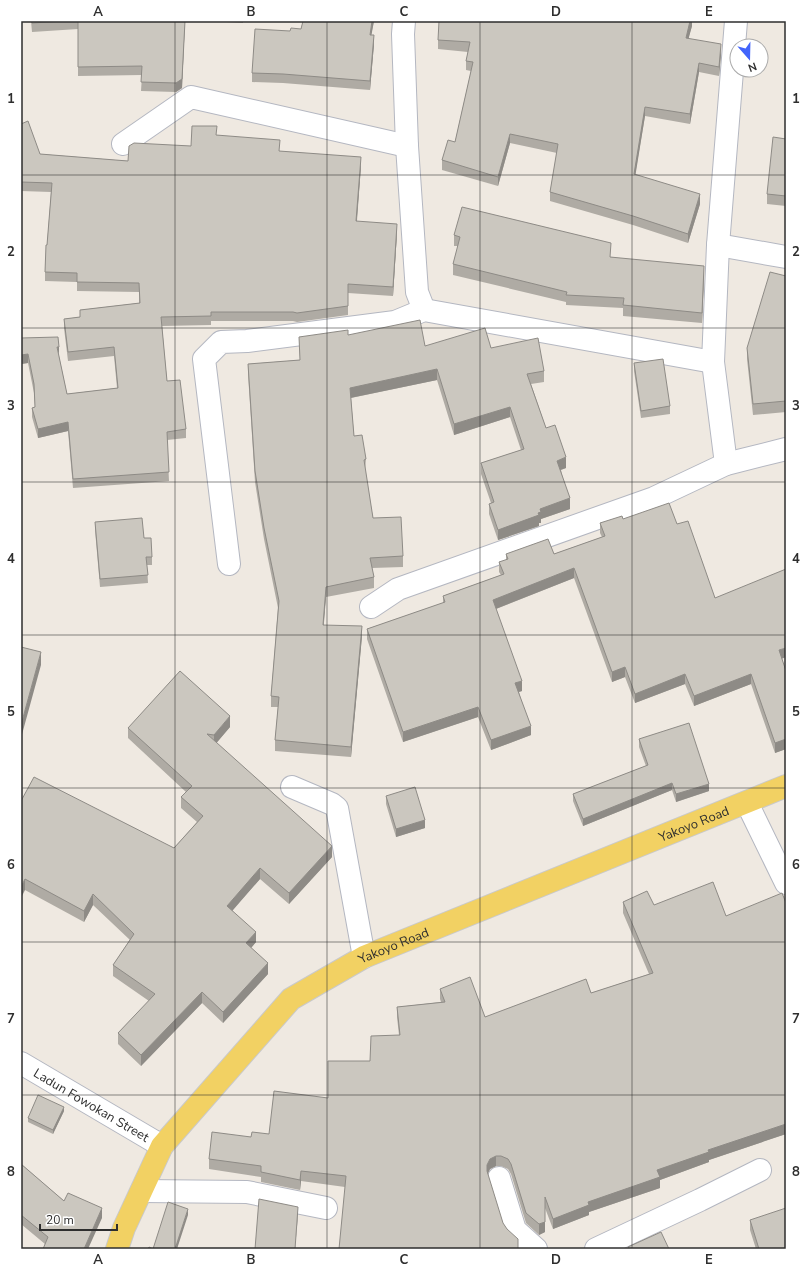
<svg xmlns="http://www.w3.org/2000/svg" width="807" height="1270" viewBox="0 0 807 1270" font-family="'Nunito Sans',sans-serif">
  <rect width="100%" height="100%" fill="#efe9e1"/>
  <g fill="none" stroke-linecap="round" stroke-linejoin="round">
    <g stroke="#b4b7c1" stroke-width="24">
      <g id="minor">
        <path d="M404,21L403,34L407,146L417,292L424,310"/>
        <path d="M123,144L191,97L407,146"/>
        <path d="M718,245L786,257"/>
        <path d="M726,464L713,362L718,245L736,21"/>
        <path d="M229,564L204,359L221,342L247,341L395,322L424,310L713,362"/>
        <path d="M371,607L398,589L654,498L726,464L786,449"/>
        <path d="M292,787L332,804L337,808L364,957"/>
        <path d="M747,803L786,883"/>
        <path id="s1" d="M21,1063L162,1146"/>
        <path d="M499,1178L515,1230L536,1249"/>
        <path d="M142,1191L247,1192L326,1208"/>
        <path d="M596,1249L700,1200L760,1170"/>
      </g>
    </g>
    <g stroke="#c9c9c9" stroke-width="24">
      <g id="major">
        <path id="s2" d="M117,1249L124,1228L162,1146L291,999L364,957L786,786"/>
      </g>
    </g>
    <use href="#minor" stroke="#fff" stroke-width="22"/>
    <use href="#major" stroke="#f2d163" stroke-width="22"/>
  </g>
  <path fill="#afaba4" d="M31,21H185L182,88L176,92L141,91L142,75L78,76V29L32,32Z
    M210,21H243V23Z
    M303,21H374L371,35L374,44L370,90L283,83L252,82V73L290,31L301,29Z
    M692,21V26L688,39L721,54L719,76L699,72L690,124L645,116L635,175L700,204L688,243L633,225L550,201V192L557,153L510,143L498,186L442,170V160L455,142L471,71L466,70V61L468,52L438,49V40Z
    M21,124L40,154L128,161L191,146L217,135L280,151L361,166L357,221L397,233L393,296L348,293V315L297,322L293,321H211V325L162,326L167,381L186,429V438L167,440L169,481L73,488L68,431L38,438L32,417V408L35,407L34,393L28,363L21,364V338L59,356L67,394L117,388L114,356L68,361L64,328V319L80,317V310L139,303V292L77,291V282L45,281V272L51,192L21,191Z
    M786,139V206L767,204V194Z
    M454,235L611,257L704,276L702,323L623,316V308L566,305V302L453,275V264L458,246H454Z
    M786,276V412L753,415L747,359V348Z
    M348,335L425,346L491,348L544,371V382L531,384L546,428L566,468L561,470L570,509L541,519V523H539V526L498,540L489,514V504L491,503L481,474V463L521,450L510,417L454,435L437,380L351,398L354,436L366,459L365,470L373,518L403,556V567L372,568L374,577V588L326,597L323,625L362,636L351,757L275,751V740L278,707H271V696L278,608L264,539L255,482L248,374V364L300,360L299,337Z
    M634,363L670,406V414L641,418L634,371Z
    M623,519L677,524L715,598L782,659L786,671V749L775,753L751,684L694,706L685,684L635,703L625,677L612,682L574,578L496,609L522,691L519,692L531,735L491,750L478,717L403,742L367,639V629L443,603V596L501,575L499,572V562L506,560V554H554L602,537L600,533V523Z
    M95,522L144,538L152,557V565H147L148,583L100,587L95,530Z
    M230,727L216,743L332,857L289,904L260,879L232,910L256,942L251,948L268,974L223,1023L202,1003L141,1066L118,1044V1033L149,1001L113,976V965L130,940L93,905L84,922L25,890L21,801L174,848L197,822L181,808V797L186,792L128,738V728Z
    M639,739L709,791L676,802L672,790L583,826L573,801V794L646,766L639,747Z
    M386,796L425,828L396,837L386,804Z
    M623,902L654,905L726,916L786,903V1134L709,1160V1162L660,1180V1188L589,1212V1215L553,1229L545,1208V1232L539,1235L526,1223L511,1174L508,1169L501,1166H496L490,1169L488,1174L345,1187L301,1181L300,1190L261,1182V1177L209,1169V1159L251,1137L269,1134L328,1098L399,1035L397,1017V1007L441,1002L440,999V989L485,1017L591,993L649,974L623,913Z
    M64,1111L53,1134L28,1122V1118Z
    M21,1164L64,1201L102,1218L45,1244L21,1224Z
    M750,1220L786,1249H756L750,1230Z"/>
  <path fill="#8e8b86" d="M185,21L182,88L176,92V83Z
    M372,21H374L370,43V35Z
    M690,21H692V26L686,48V38Z
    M374,35V44L370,90V81Z
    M721,44V54L719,76V67Z
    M699,63V72L690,124V114Z
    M645,107V116L634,184V174Z
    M510,134V143L498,186V177Z
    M361,157V166L356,230V221Z
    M700,194V204L688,243V234Z
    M397,224V233L393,296V287Z
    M704,266V276L702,323V313Z
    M57,347H59V356Z
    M28,354V363L21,364V355Z
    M437,369V380L350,398V388Z
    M510,407V417L454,435V424Z
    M68,422V431L38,438V429Z
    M566,457V468L557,471V461Z
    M570,498V509L541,519V523H539V526L498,540V530L538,513L540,509Z
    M574,568V578L493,610V600Z
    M326,587V597L323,635V625Z
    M362,626V636L351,757V747Z
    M786,648V657L779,660V650Z
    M41,652V665L21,738V725Z
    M625,667V677L612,682V672Z
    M685,674V684L635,703V694Z
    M751,674V684L694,706V696Z
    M522,681V691L515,693V683Z
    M478,707V717L403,742V732Z
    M230,716V727L214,746V735Z
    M531,726V735L491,750V740Z
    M786,739V749L775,753V743Z
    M672,783V790L583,826V819Z
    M709,784V791L676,802V794Z
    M425,820V828L396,837V829Z
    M332,846V857L289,904V893Z
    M260,868V879L227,917V906Z
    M25,879V890L21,898V887Z
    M93,894V905L84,922V911Z
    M256,932V942L246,954V943Z
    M268,963V974L223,1023V1012Z
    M202,992V1003L141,1066V1055Z
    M64,1107V1111L53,1134V1130Z
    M786,1124V1134L709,1160V1162L660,1180V1188L589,1212V1215L553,1229V1219L588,1202L657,1170L708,1150Z
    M496,1156V1166L490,1169L487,1175V1165L490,1159Z
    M301,1171V1181L300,1190V1180Z
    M298,1207V1215L295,1249Z
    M102,1208V1218L88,1249H84Z
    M188,1209V1215L177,1249H175Z
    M545,1222V1232L539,1235V1224Z"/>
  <path fill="#cbc7bf" stroke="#8e8b86" d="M32,21H65L32,23Z
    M78,21H185L182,79L176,83L141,82L142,66L78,67Z
    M303,21H372L370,35H374L370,81L283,74L252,73L255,29L290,31L291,28L301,29Z
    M439,21H690L686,38L721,44L719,67L699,63L690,114L645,107L634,174L700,194L688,234L633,216L550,192L558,144L510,134L498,177L442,160L448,140L455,142L473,62L466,61L470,42L438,40Z
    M28,121L40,154L128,161L129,146L134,143L191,146L192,126H217L216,135L280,140L279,151L361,157L356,221L397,224L393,287L348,284V306L297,313L293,312H211V316L161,317L167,381L180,380L186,429L167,432L169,472L73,479L68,422L38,429L32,408L35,407L34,384L28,354L21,355V338L58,337L59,347H57L67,394L118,388L114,347L68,352L64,319L80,317V310L140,303L139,283L77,282V273L45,272L46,245H47L52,183L21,182V124Z
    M773,137L786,139V196L767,194Z
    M462,207L611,243L610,257L704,266L702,313L623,305L624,298L566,295L567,292L453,264L460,237L454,235Z
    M770,272L786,276V401L753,404L747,348Z
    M420,320L425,346L485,328L491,348L538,338L544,371L527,374L546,428L555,425L566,457L557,461L570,498L540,509L541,512L538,513L539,515L498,530L489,504L494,502L481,463L524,449L510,407L454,424L437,369L350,388L354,436L362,435L366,459L364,460L373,518L401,517L403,556L370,558L374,577L326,587L323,625L362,626L351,747L275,740L279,697L271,696L279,601L264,528L255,471L248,364L300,360L299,337L348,330V335Z
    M663,359L670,406L641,411L634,363Z
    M669,503L677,524L688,521L715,598L786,569V648L779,650L786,671V739L775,743L751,674L694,696L685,674L635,694L625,667L612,672L574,568L493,600L522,681L515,683L531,726L491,740L478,707L403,732L367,629L445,602L443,596L504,574L499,562L508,559L506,554L548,539L554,554L605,536L600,523L622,516L623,519Z
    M142,518L144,538H151L152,557H146L148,575L100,579L95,522Z
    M21,647L41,652L21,725Z
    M180,671L230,716L214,735L207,734L332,846L289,893L260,868L227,906L256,932L246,943L268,963L223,1012L202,992L141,1055L118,1033L155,994L113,965L134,934L93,894L84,911L25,879L21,887V801L34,777L174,848L203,816L181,797L192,786L128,728Z
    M689,723L709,784L676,794L672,783L583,819L573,794L648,765L639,739Z
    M415,787L425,820L396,829L386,796Z
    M713,882L726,916L782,893L786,903V1124L708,1150L709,1152L657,1170L660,1177L588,1202L589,1205L553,1219L545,1197V1222L539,1224L526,1213L511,1164L508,1159L501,1156H496L490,1159L487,1165V1171L503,1223L507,1229L518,1239V1249H339L346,1176L301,1171L300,1180L261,1172V1166L209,1159L212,1132L251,1137L252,1132L269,1134L274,1091L328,1098V1061H370L371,1036L400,1035L397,1007L445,1002L440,989L470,977L485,1017L586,979L591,993L653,973L623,902L647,891L654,905Z
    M38,1095L64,1107L53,1130L28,1118Z
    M21,1164L64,1201L68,1193L102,1208L84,1249H43L48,1237L21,1215Z
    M259,1199L298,1207L295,1249H255Z
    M168,1202L188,1209L175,1249H148L149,1247L153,1249Z
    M786,1208V1249H759L750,1220Z
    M661,1232L669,1249H629L628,1247Z"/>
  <path fill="none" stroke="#2e2e2e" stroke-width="1" stroke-opacity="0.55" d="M175,21V1249M327,21V1249M480,21V1249M632,21V1249M21,175H786M21,328H786M21,482H786M21,635H786M21,788H786M21,942H786M21,1095H786"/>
  <g text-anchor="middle" stroke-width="3.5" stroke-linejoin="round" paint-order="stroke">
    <g font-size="13" fill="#2e2e2e" stroke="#fff">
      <text dy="5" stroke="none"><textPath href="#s2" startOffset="748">Yakoyo Road</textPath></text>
      <text dy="5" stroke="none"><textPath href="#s2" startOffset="424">Yakoyo Road</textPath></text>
      <text dy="5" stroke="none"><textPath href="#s1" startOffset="82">Ladun Fowokan Street</textPath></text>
    </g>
  </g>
  <rect width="807" height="1270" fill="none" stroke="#ffffff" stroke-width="44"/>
  <g transform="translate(749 58) rotate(160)"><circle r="19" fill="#ffffff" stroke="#ababab"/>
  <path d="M0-3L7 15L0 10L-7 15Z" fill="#4264fb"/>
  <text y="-6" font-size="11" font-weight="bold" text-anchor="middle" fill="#2e2e2e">N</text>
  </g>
  <path d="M40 1224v6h77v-6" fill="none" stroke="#2e2e2e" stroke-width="2"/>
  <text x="46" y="1224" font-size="12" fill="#2e2e2e" stroke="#ffffff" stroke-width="3" paint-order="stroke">20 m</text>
  <rect x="22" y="22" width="763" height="1226" fill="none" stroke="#2e2e2e" stroke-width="1.5"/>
  <g font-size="13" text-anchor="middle" font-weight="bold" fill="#2e2e2e">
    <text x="98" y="16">A</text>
    <text x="251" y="16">B</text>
    <text x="404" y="16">C</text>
    <text x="556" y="16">D</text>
    <text x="709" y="16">E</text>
    <text x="11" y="103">1</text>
    <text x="796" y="103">1</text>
    <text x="11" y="256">2</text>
    <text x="796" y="256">2</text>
    <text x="11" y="410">3</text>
    <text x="796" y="410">3</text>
    <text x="11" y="563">4</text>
    <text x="796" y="563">4</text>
    <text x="11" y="716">5</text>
    <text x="796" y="716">5</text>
    <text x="11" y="869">6</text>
    <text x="796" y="869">6</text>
    <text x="11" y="1023">7</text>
    <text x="796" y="1023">7</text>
    <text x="11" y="1176">8</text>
    <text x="796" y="1176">8</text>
    <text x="98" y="1264">A</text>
    <text x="251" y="1264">B</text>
    <text x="404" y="1264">C</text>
    <text x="556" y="1264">D</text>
    <text x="709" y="1264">E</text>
  </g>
</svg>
